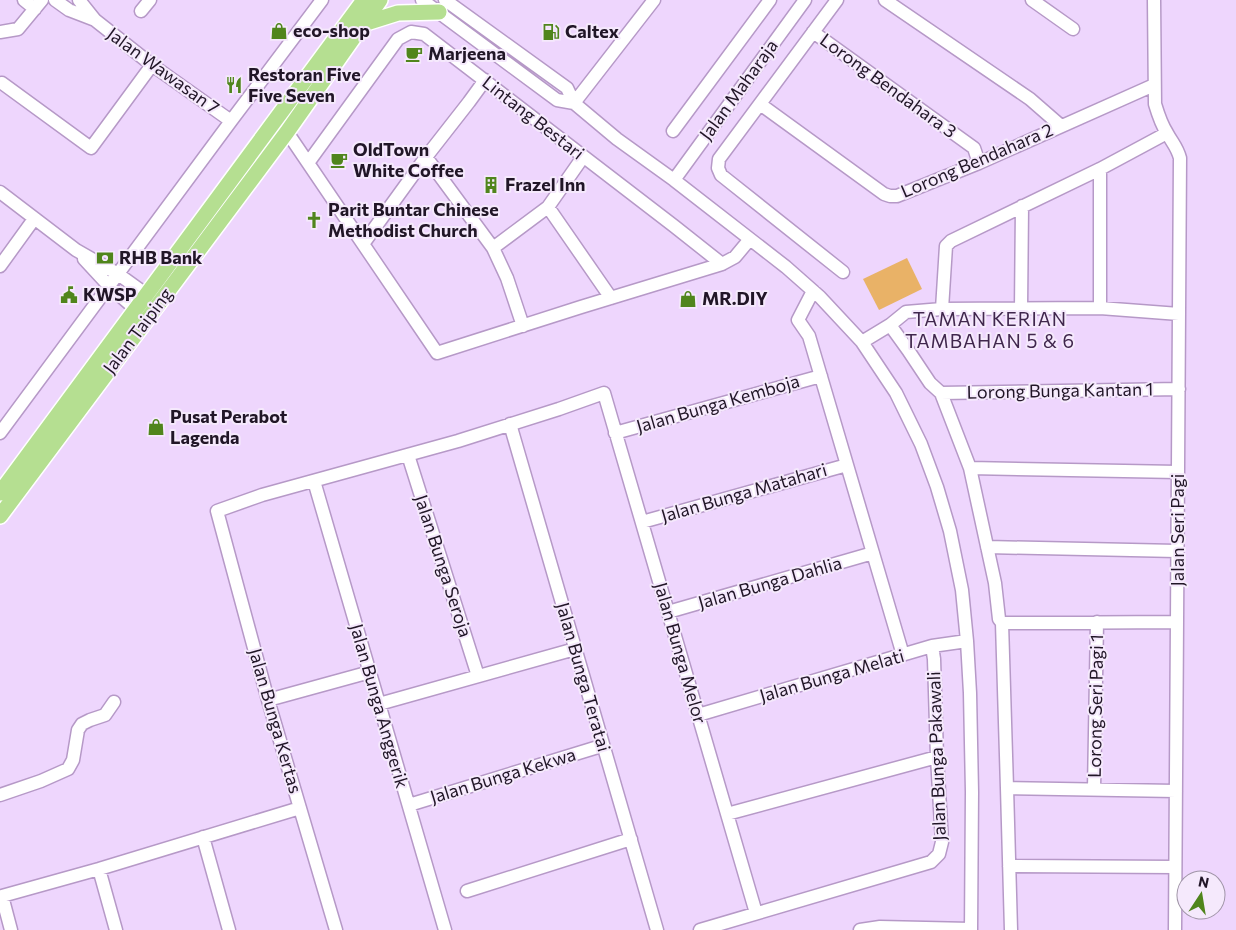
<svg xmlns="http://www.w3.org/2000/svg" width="1236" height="930" viewBox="0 0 1236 930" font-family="Commissioner,sans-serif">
  <rect width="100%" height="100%" fill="#eed6fd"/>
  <path fill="#e9b267" d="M907,258L922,289L879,310L863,279Z"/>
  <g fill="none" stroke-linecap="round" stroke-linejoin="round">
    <g stroke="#b699c7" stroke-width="15">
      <path id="minor" d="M24,0L35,9
        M55,0L69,10L95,20
        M79,0L95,20L152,65L231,121
        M422,0L557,100L574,103
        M445,0L567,88L574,103L617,139L674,180L786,267L820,297L862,342L896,393L921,444L937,487L950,531L962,590L967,641L970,693L972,792L971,930
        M837,0L719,159L718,168L721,175L843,272
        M885,0L1030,99L1061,126
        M1032,0L1073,29
        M1154,0L1155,104C1158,114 1161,124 1167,133C1173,144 1177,147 1180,158L1175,930
        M141,11L150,0
        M0,32L18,29L42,0
        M813,32L974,148L979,163
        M2,83L91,148L152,65
        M574,103L654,0
        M760,104L884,194L890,196H897L979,163L1154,85
        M673,131L770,0
        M287,132L437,353L581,307L722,264L735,257L750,239
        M426,157L493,248L507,278L523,326
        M308,163L398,39L411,32L424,34L674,226L722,264
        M1100,169V308
        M674,180L805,0
        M0,192L76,250L118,274L154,300
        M548,207L611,298
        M363,244L426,157L469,102L485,80
        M493,248L548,207L583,157
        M84,259L109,286L147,319
        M0,266L34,219
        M813,291L798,320L809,336L903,655
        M942,309L946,246L951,241L1100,169L1167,133
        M1021,309L1022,206
        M890,325L908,350L930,383L941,393L970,468L995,583L999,619L1002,623L1007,788L1011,930
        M862,342L890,325L906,312L942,309L1100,308L1179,314
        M941,393L1179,389
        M510,424L657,930
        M0,433L231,121L322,0
        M615,433L821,376
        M408,455L478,676
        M970,468L1178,472
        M314,481L445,930
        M642,522L847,465
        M987,547L1177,551
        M668,612L873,553
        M1002,623L1177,622
        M268,700L370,672
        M379,704L575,649
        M698,715L932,646L967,641
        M1007,788L1176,791
        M1094,789L1097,622
        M0,795L41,781L68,769L73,760L78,730L82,724L90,720L105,715L114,702
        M409,805L598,747
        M727,814L937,757
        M203,837L229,930
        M1009,866L1175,867
        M99,869L116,930
        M467,891L631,839
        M11,930L2,896L99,869L300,808
        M336,930L268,700L217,511L262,495L458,441L559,409L604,393L756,913
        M700,930L931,862L939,854L942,842L937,757L934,659L932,646
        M860,930L880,927L971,929"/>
    </g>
    <g stroke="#fff" stroke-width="18">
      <path id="major" d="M363,24L398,13L439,12
        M0,493L364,0
        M0,516L287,132L380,0"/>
    </g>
    <use href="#minor" stroke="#fff" stroke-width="12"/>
    <use href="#major" stroke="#b5df91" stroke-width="15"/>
  </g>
  <defs>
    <g id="shop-bare" transform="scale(1.35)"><path d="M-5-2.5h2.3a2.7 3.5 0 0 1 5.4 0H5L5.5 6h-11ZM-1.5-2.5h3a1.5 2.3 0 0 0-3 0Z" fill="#50851c" stroke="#f5e9fc" stroke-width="2.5" paint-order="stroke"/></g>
    <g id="fuel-bare" transform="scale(1.35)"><path d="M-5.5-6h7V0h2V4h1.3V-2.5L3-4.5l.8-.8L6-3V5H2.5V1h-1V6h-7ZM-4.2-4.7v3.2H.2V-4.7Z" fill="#50851c" stroke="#f5e9fc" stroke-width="2.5" paint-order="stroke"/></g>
    <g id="cafe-bare" transform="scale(1.35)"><path d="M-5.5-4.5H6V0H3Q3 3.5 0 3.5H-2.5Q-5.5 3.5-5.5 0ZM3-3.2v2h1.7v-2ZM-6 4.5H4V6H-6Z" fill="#50851c" stroke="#f5e9fc" stroke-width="2.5" paint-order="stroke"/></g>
    <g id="restaurant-bare" transform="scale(1.35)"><path d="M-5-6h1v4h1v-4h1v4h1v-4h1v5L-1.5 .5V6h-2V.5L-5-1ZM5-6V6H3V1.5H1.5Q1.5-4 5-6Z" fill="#50851c" stroke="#f5e9fc" stroke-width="2.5" paint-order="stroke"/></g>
    <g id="building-bare" transform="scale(1.35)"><path d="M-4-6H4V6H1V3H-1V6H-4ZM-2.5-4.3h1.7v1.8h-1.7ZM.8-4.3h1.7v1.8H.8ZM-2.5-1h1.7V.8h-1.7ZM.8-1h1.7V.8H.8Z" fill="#50851c" stroke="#f5e9fc" stroke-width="2.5" paint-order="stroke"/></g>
    <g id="church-bare" transform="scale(1.35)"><path d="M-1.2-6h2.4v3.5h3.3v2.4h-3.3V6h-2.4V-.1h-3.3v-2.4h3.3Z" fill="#50851c" stroke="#f5e9fc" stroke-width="2.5" paint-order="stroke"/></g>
    <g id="bank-bare" transform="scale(1.35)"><path d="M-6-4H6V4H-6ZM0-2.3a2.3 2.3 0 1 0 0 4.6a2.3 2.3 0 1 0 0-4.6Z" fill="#50851c" stroke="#f5e9fc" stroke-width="2.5" paint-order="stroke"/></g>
    <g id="civic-bare" transform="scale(1.35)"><path d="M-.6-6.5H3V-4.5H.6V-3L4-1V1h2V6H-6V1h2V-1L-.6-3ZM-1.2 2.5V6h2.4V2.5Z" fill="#50851c" stroke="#f5e9fc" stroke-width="2.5" paint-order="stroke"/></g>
  </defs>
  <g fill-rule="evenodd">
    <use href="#shop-bare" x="279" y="31"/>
    <use href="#fuel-bare" x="551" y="32"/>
    <use href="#cafe-bare" x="414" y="54"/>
    <use href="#restaurant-bare" x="234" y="85"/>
    <use href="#cafe-bare" x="339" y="160"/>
    <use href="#building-bare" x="491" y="185"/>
    <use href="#church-bare" x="314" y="220"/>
    <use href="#bank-bare" x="105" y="258"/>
    <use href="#civic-bare" x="69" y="295"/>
    <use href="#shop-bare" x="688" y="299"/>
    <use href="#shop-bare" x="156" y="427"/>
  </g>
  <g text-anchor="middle" stroke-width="4" stroke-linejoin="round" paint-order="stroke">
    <g font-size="18" font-weight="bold" fill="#211627" stroke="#f5e9fc" text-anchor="start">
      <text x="293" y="37">eco-shop</text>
      <text x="565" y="38">Caltex</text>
      <text x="428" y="60">Marjeena</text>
      <text x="248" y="81">Restoran Five<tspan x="248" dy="21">Five Seven</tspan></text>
      <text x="353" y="156">OldTown<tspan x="353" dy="21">White Coffee</tspan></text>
      <text x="505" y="191">Frazel Inn</text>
      <text x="328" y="216">Parit Buntar Chinese<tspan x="328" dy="21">Methodist Church</tspan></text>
      <text x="119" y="264">RHB Bank</text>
      <text x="83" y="301">KWSP</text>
      <text x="702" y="305">MR.DIY</text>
      <text x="170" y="423">Pusat Perabot<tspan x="170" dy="21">Lagenda</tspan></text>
    </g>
    <g font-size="18" fill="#211627" stroke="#f5e9fc">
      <text transform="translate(163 71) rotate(36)" y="6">Jalan Wawasan 7</text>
      <text transform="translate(888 86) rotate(36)" y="6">Lorong Bendahara 3</text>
      <text transform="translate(739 90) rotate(-54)" y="6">Jalan Maharaja</text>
      <text transform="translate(533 118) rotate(38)" y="6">Lintang Bestari</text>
      <text transform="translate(977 161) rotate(-23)" y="6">Lorong Bendahara 2</text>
      <text transform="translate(138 331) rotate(-53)" y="6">Jalan Taiping</text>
      <text transform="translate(1060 391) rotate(-1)" y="6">Lorong Bunga Kantan 1</text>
      <text transform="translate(718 404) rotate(-16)" y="6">Jalan Bunga Kemboja</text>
      <text transform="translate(744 493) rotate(-16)" y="6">Jalan Bunga Matahari</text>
      <text transform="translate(1178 530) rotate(-90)" y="6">Jalan Seri Pagi</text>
      <text transform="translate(443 566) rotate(72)" y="6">Jalan Bunga Seroja</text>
      <text transform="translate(770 583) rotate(-16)" y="6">Jalan Bunga Dahlia</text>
      <text transform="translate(680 653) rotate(74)" y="6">Jalan Bunga Melor</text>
      <text transform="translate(832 676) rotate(-16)" y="6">Jalan Bunga Melati</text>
      <text transform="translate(583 677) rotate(74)" y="6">Jalan Bunga Teratai</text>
      <text transform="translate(379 706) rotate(74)" y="6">Jalan Bunga Anggerik</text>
      <text transform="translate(1096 706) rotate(-89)" y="6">Lorong Seri Pagi 1</text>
      <text transform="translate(275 721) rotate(74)" y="6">Jalan Bunga Kertas</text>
      <text transform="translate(937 756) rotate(-92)" y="6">Jalan Bunga Pakawali</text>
      <text transform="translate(503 776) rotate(-17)" y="6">Jalan Bunga Kekwa</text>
    </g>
    <g font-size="19" letter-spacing="1" fill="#40274d" stroke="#f5e9fc">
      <text x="990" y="326">TAMAN KERIAN<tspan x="990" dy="22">TAMBAHAN 5 &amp; 6</tspan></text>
    </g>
  </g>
  <g transform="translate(1201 895) rotate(12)"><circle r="24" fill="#f5e9fc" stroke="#a095a7"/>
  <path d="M0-4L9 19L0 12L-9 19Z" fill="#50851c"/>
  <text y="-8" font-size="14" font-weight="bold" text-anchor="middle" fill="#211627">N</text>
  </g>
</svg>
